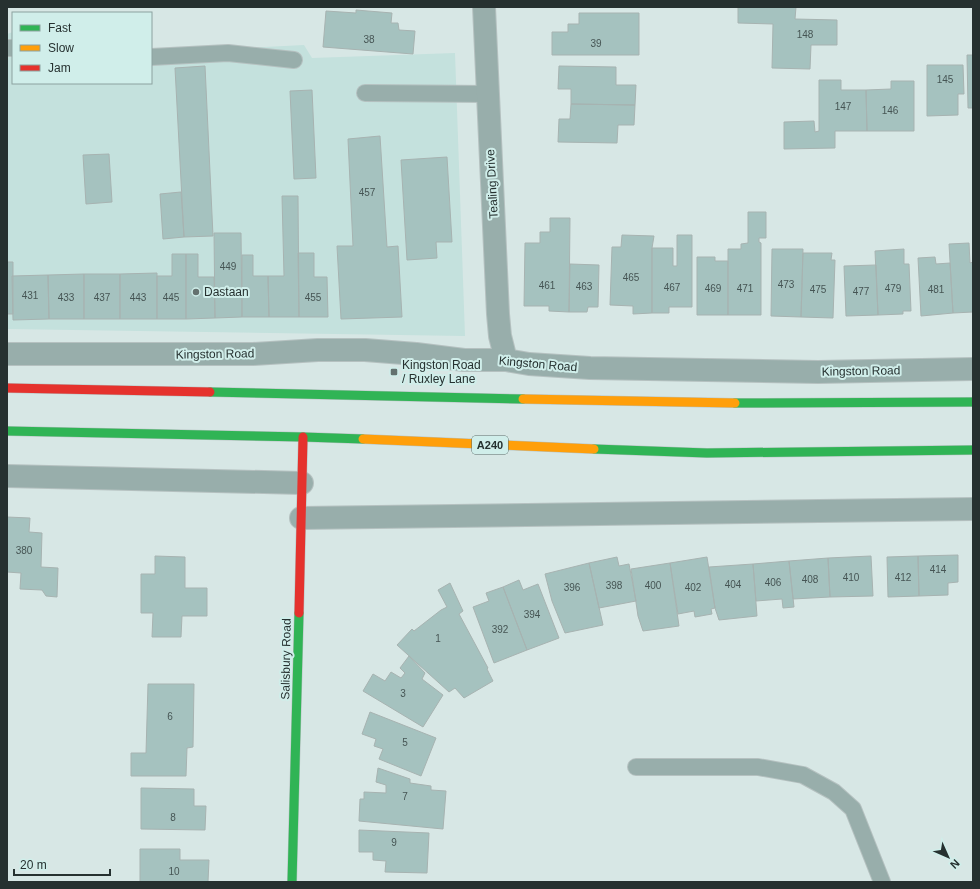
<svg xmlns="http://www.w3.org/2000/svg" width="980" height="889" viewBox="0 0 980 889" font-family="Arial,sans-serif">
  <rect width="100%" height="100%" fill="#d7e7e5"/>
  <path fill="#c4e1dd" d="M13,32V83H151V53L304,45L312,58L455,53L465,336L7,329V34Z"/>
  <path fill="#a5c2bf" stroke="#a7b3b1" d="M738,7H796L795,19L837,20V45H811L810,69L772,68L773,24L738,23Z
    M356,10L392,13L391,23H398L399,30L415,31L413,54L323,47L326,11L356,13Z
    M579,13H639V55H552V32H568V24H579Z
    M967,55H973V108H968Z
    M927,65H963L964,94H958V115L927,116Z
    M205,66L213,236L184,237L175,68Z
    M559,66L616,67V85H636L635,105L571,104V89H558Z
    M819,80H841V90H866L867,131H835V148L784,149V122L814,121L815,132L819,131Z
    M891,81H914V131H867L866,90L891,89Z
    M312,90L316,178L294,179L290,91Z
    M571,104L635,105L634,125H618L617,143L558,142L559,119H570Z
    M380,136L387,247L398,246L402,317L341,319L337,246H353L348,139Z
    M109,154L112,202L86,204L83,155Z
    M447,157L452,242H436L437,258L407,260L401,160Z
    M181,192L184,237L163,239L160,194Z
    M282,196H298L299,317H269L268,276H284Z
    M748,212H766V238H759V242L761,243V315H728V249H741V244L748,243Z
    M550,218H570L569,312L549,311V306H524L525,243H540V232H550Z
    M214,233H241L242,317L215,318Z
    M622,235L654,236L652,248V313L633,314V306L610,305L612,247H621Z
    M677,235H692V307H669V313H652V248H673V266H677Z
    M969,243L970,263L973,262V312L953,313L949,244Z
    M772,249H803L801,317L771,316Z
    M904,249V264H909L911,311H903V314L878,315L875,251Z
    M298,253H314V277H327L328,317H299Z
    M803,253H832L831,260H835L833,318L801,317Z
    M172,254H186V319H157V276H172Z
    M186,254H198V277H214L215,318L186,319Z
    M242,255H253V276H268L269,317H242Z
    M697,257H715V261H728V315H697Z
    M935,257L936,264L950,263L953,313L921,316L918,258Z
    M7,262H13V314H7Z
    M570,264L599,265L598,307H588L587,312H569Z
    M876,265L878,315L846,316L844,266Z
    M157,273V319H120V274Z
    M84,274H120V319H84Z
    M84,274V319H49L48,275Z
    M48,275L49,319L13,320L12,276Z
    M7,517L30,518L29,532L42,533L41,567L58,568L57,597L46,596L42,590L20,589L21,573L7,572Z
    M958,555V582L948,583V595L919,596L918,556Z
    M155,556L185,557V588H207V616H182L181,637H152L153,613H141V574H155Z
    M871,556L873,596L830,597L828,558Z
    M918,556L919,596L888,597L887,557Z
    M617,557L619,566L629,564L636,601L599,608L589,563Z
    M707,557L715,608L711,609L712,614L695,617L694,611L678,614L670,563Z
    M828,558L830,597L793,599L789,561Z
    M789,561L794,607L783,608L782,599L756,601L753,564Z
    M589,563L603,625L565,633L552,601L545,574Z
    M670,563L679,626L643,631L638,616L631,569Z
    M753,564L757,616L719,620L715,608L709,567Z
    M519,580L523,590L538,584L559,638L527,650L503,587Z
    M450,583L463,611L459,614L488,668L487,669L493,681L464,698L455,688L449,692L397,645L412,629L414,631L441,610L447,607L438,590Z
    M503,587L527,650L494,663L473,607L489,601L486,593Z
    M409,656L425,673L422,679L443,695L423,727L363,691L373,674L385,681L391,672L401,678L405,673L400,668Z
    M148,684H194L193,747L187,748L186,776H131V753H146Z
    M370,712L436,738L421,776L379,759L383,749L374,746L376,739L362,734Z
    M378,768L410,779V783L431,786V790L446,791L443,829L359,821L360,799H364V792L386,793V785L376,782Z
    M141,788L194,789V806H206L205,830L141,829Z
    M359,830L429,833L427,873L385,872L386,861L373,860V852H359Z
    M140,849H180V860H209L208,882H140Z"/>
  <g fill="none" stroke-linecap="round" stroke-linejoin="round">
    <g stroke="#b5c1c0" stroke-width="18">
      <path id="lane" d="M7,48H13
        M151,57L228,53L294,60
        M365,93L488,94
        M636,767H758L803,775L834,792L853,809L882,882"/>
    </g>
    <g stroke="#b5c1c0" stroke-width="24">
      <path id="street" d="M484,7L498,314L500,336L506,360
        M7,354H253L318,350H365L416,354L464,360H506L529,364L590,368L818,372L973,369
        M7,476L302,483
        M301,518L973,509"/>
    </g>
    <g stroke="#b5c1c0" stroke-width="10">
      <path id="fast" d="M210,392L523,399
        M735,403L973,402
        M7,431L303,437L363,439
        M594,449L707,453L973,450
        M292,882L299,613"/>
    </g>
    <g stroke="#b5c1c0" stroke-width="10">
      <path id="slow" d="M523,399L735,403
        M363,439L594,449"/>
    </g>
    <g stroke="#b5c1c0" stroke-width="10">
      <path id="jam" d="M7,388L210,392
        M299,613L303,437"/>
    </g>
    <use href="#lane" stroke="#98aeab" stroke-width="16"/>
    <use href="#street" stroke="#98aeab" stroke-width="22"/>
    <use href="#fast" stroke="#30b455" stroke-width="9"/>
    <use href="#slow" stroke="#ff9f0a" stroke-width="9"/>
    <use href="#jam" stroke="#e5322d" stroke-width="9"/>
  </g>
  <g fill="#64716f" stroke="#d0eeea" stroke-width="1.5">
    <circle cx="196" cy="292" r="4"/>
    <rect x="390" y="368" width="8" height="8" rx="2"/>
  </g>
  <g text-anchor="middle" stroke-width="4" stroke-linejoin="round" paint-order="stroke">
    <g font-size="10" fill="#465554">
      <text x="805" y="38">148</text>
      <text x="369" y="43">38</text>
      <text x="596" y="47">39</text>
      <text x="945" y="83">145</text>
      <text x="843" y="110">147</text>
      <text x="890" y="114">146</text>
      <text x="367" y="196">457</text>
      <text x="228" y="270">449</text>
      <text x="631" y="281">465</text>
      <text x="786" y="288">473</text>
      <text x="547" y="289">461</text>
      <text x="584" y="290">463</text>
      <text x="672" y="291">467</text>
      <text x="713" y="292">469</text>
      <text x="745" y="292">471</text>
      <text x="893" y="292">479</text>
      <text x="818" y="293">475</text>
      <text x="936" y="293">481</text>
      <text x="861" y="295">477</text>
      <text x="30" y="299">431</text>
      <text x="66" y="301">433</text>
      <text x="102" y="301">437</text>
      <text x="138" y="301">443</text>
      <text x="171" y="301">445</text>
      <text x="313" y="301">455</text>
      <text x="24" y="554">380</text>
      <text x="938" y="573">414</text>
      <text x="851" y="581">410</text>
      <text x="903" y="581">412</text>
      <text x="810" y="583">408</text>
      <text x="773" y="586">406</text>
      <text x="733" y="588">404</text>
      <text x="614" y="589">398</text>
      <text x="653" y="589">400</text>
      <text x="572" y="591">396</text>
      <text x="693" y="591">402</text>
      <text x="532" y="618">394</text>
      <text x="500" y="633">392</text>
      <text x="438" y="642">1</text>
      <text x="403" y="697">3</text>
      <text x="170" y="720">6</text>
      <text x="405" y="746">5</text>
      <text x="405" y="800">7</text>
      <text x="173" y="821">8</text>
      <text x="394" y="846">9</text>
      <text x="174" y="875">10</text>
    </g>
    <rect fill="#d0eeea" stroke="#596a68" stroke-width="1" x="472" y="436" width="36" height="18" rx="3"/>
    <g font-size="11" font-weight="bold" fill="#263130">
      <text x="490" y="449">A240</text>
    </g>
    <g font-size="12" fill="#263130" stroke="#d0eeea">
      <text transform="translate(492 184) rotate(-93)" y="4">Tealing Drive</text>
      <text transform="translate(215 354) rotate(-1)" y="4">Kingston Road</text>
      <text transform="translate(538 364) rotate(5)" y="4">Kingston Road</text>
      <text transform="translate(861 371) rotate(-1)" y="4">Kingston Road</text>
      <text transform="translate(286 659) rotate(-89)" y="4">Salisbury Road</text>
    </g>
    <g font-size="12" fill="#263130" stroke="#d0eeea" text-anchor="start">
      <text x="204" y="296">Dastaan</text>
      <text x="402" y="369">Kingston Road<tspan x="402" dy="14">/ Ruxley Lane</tspan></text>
    </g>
  </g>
  <rect width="980" height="889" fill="none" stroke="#263130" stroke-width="16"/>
  <rect x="12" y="12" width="140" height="72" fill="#d0eeea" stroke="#8ca2a0"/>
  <rect x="20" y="25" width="20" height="6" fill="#30b455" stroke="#8ca2a0"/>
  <text x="48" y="32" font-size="12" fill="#263130">Fast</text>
  <rect x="20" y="45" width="20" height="6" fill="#ff9f0a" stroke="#8ca2a0"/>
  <text x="48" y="52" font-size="12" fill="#263130">Slow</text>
  <rect x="20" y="65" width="20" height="6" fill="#e5322d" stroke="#8ca2a0"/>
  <text x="48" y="72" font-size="12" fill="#263130">Jam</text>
  <g transform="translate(948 857) rotate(135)" stroke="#d0eeea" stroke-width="3" paint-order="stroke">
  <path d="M0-3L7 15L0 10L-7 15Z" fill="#263130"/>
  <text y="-6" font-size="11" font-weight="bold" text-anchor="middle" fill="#263130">N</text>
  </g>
  <path d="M14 869v6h96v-6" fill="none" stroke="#263130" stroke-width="2"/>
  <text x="20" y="869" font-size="12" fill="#263130" stroke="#d0eeea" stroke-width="3" paint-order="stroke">20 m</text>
</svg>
